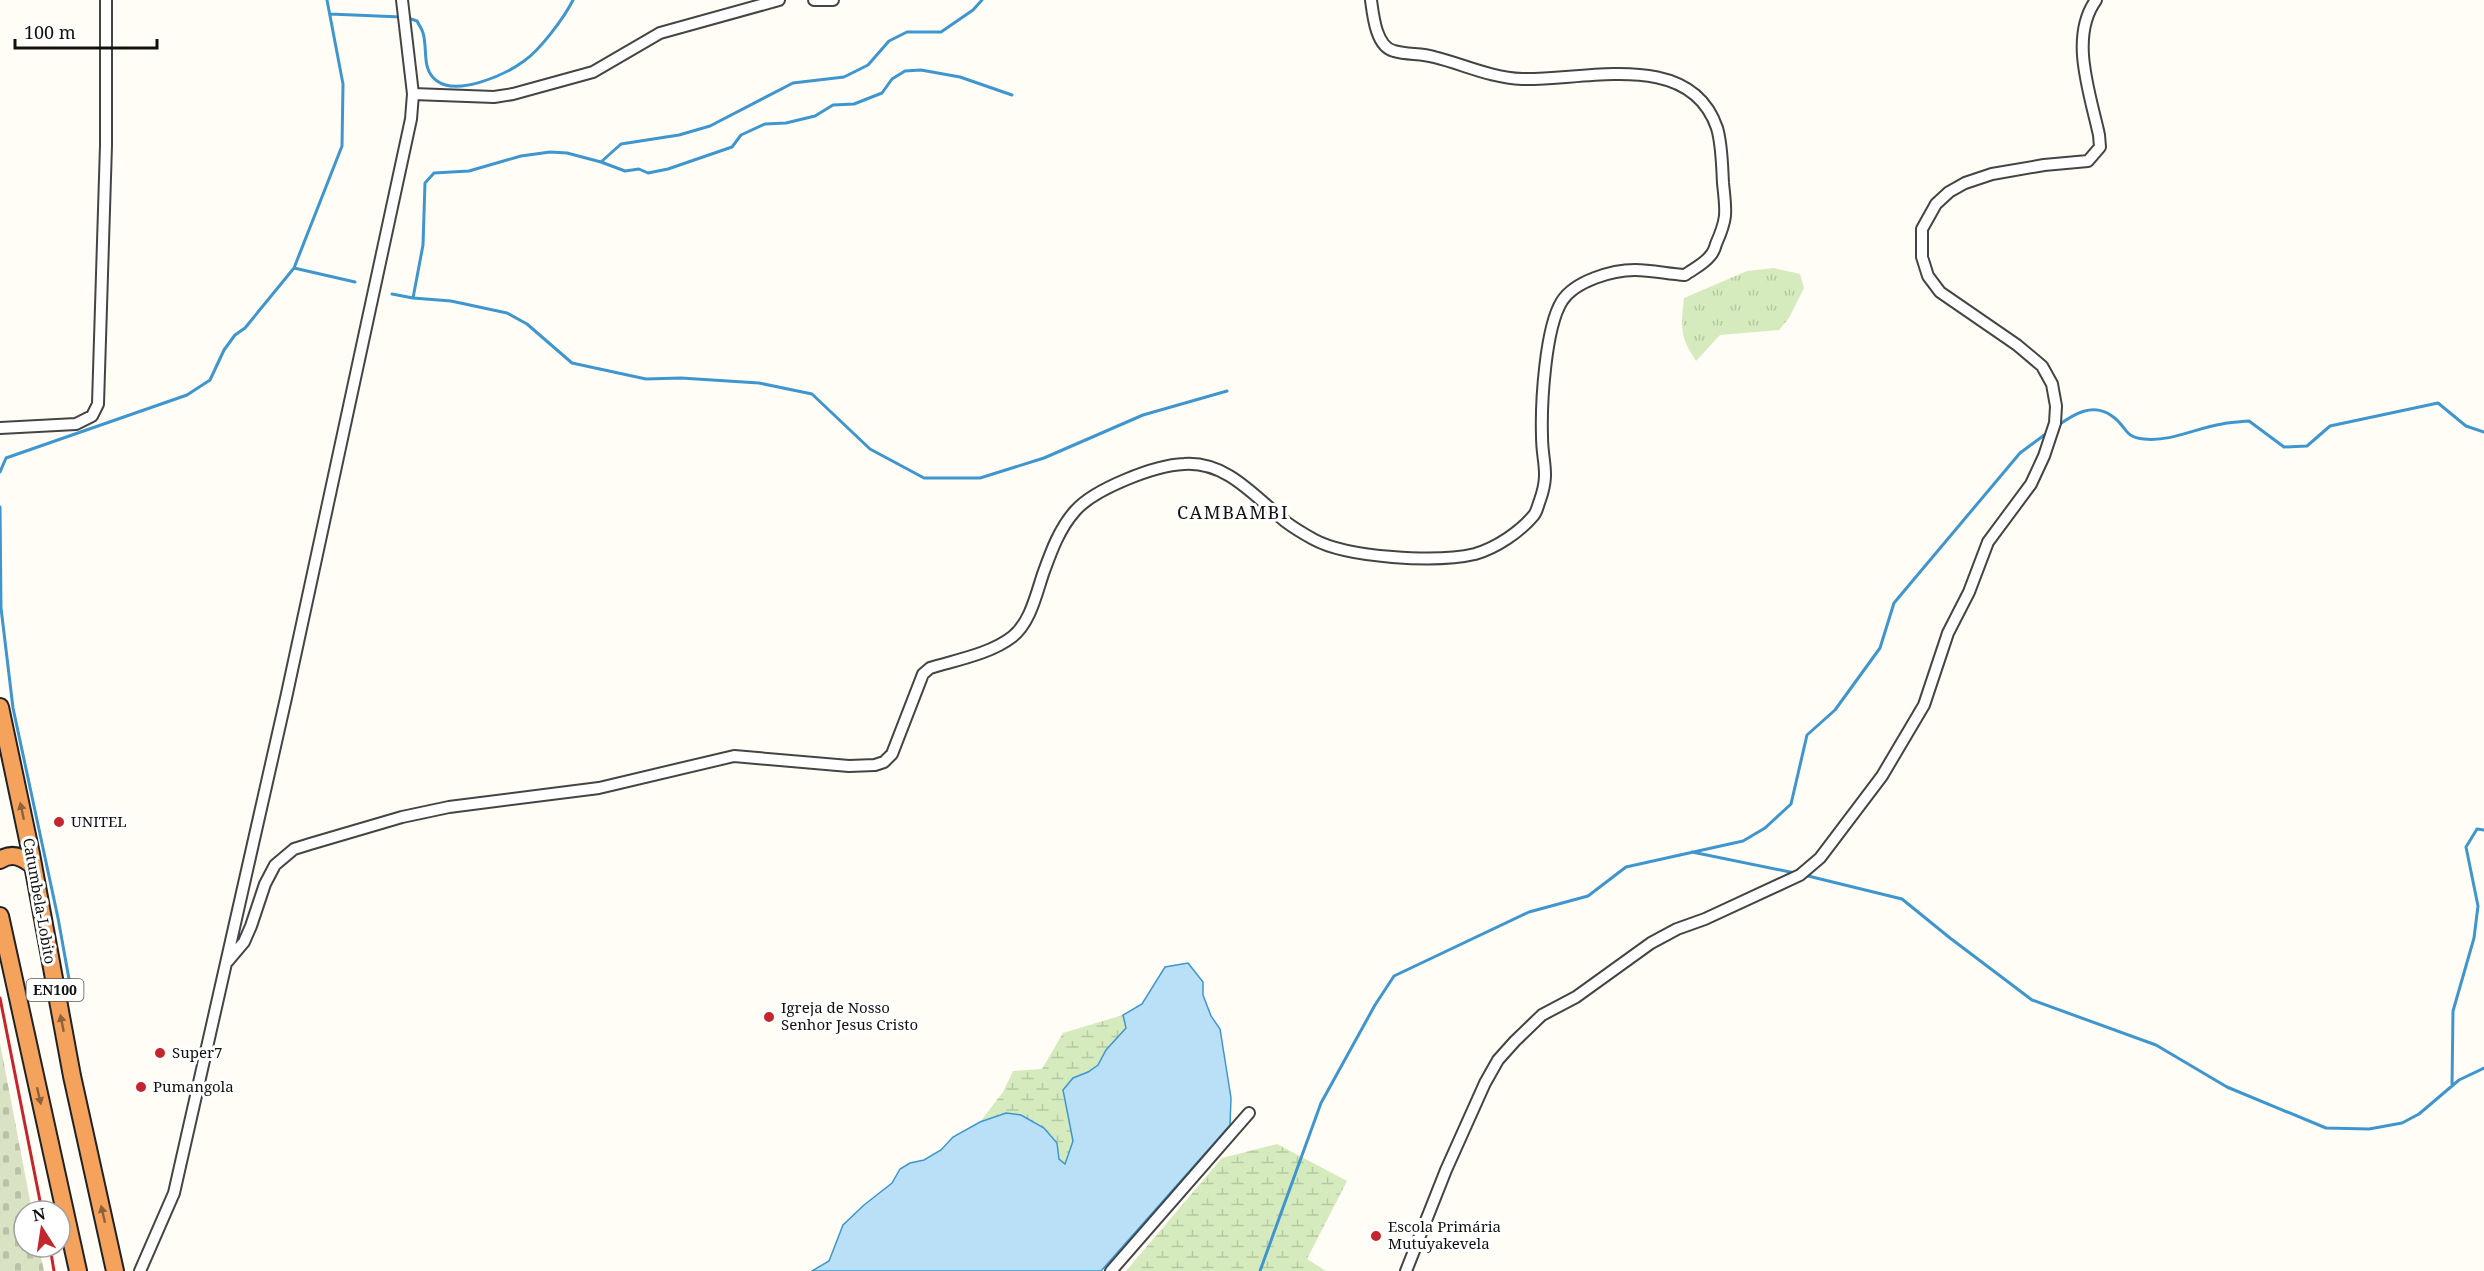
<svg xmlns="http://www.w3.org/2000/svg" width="2484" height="1271" viewBox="0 0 2484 1271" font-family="'Noto Serif',serif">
  <defs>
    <pattern id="grass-tufts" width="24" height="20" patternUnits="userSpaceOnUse" patternTransform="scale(1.5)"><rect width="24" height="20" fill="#d5ebbd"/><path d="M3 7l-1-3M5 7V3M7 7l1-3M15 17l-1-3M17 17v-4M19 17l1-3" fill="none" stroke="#b6c8a1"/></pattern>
    <pattern id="wetland-marsh" width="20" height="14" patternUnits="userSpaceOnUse" patternTransform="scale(1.5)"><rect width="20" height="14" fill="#d5ebbd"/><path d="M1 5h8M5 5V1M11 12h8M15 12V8" fill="none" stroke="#b6c8a1"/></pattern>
    <pattern id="cemetery-stones" width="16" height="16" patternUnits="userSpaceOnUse" patternTransform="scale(1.5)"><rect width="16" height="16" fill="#d9e3c4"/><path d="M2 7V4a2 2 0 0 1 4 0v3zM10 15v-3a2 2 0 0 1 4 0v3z" fill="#b9c2a7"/></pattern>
  </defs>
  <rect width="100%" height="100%" fill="#fffdf5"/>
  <path fill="url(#grass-tufts)" d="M1774,268L1800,274L1804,288L1789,318L1779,330L1720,335L1696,361C1679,335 1681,327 1684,298L1747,271Z"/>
  <path fill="url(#wetland-marsh)" d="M1123,1015L1126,1028L1106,1050L1098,1065L1088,1072L1073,1078L1063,1090L1073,1141L1065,1164L1059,1159L1057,1143L1043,1128L1021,1115L1006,1113L980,1122L1003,1092L1013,1071L1042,1069L1063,1033Z
    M1277,1144L1347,1181L1307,1259L1326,1271H1126L1222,1158Z"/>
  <path fill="url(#cemetery-stones)" d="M0,1043L32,1211H24V1247H39L44,1271H0Z"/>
  <path fill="#b9e0f7" stroke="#3f96cf" stroke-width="1.5" d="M1188,963L1203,982V995L1211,1016L1220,1029L1231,1098L1230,1125L1101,1271H812L829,1261L843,1225L864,1205L892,1183L900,1169L910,1163L924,1160L941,1150L953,1137L980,1122L1006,1113L1021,1115L1044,1128L1057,1143L1059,1159L1065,1164L1073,1141L1063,1090L1073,1078L1088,1072L1098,1065L1106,1050L1126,1028L1123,1015L1142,1004L1165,967Z"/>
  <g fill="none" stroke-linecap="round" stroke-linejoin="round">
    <path stroke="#3f96cf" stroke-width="3" d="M330,14L401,17
      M408,18L417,21C419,25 422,29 423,33C428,49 421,70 437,81C458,96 505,75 524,61C540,50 564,18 573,0
      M601,162L621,144L679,135L710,126L793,83L844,77L868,65L889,41L907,32H941L973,10L982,0
      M294,268L355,282
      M392,294L413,298L451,301L507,313L527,324L572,363L646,379L681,378L759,383L812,394L870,449L924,478H980L1044,458L1143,415L1227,391
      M413,298L423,245L425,183L434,173L469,171L521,156L550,152L567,153L601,162L625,171L639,169L648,173L668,169L732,147L741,135L765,124L786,123L815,116L833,105L854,104L882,93L892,79L905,71L921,70L960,77L1012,95
      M2057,426C2074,414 2093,402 2112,416C2127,426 2123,437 2144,439C2171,442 2196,428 2222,424C2231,422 2240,422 2249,421L2284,447L2307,446L2330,426L2438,403L2466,426L2484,432
      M0,472L6,458L187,395L210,380L224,350L235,335L245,328L294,268L342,146L343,84L327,0
      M0,507L1,608L13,708L58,918L69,979
      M1692,852L1795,873
      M1804,875L1902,899L1950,938L2032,1000L2156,1045L2227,1087L2326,1128L2369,1129L2402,1123L2419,1114L2459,1080L2484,1068
      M2452,1086L2453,1011L2474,938L2478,906L2466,847L2477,829L2484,830
      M1260,1271L1321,1103L1375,1005L1394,976L1529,912L1588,896L1626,867L1743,841L1765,828L1791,804L1807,735L1835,710L1880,648L1894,603L2020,453L2047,433"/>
    <g stroke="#444" stroke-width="14">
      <path id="minor" d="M814,0H833
        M413,94L494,97L513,94L593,72L660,33L779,0
        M0,428L76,424L92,416L98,404L106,145V0
        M228,961L244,942L251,926L265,884L275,865L294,849L310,844L402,817L449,807L599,788L734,756L849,766L875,765L884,762L892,754L923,674L930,668C956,660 990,654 1012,637C1030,623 1036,595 1043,574C1051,552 1059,529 1075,511C1094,489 1155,465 1184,464C1227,461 1255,497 1286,522C1294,528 1304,534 1313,539C1347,558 1437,563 1475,554C1496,548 1520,532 1534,515C1537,511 1538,505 1540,500C1550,472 1542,463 1542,436C1541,404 1545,328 1562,301C1575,281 1612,270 1635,270C1652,270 1668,274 1685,275C1693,269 1704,264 1710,256C1713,253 1715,248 1716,244C1728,217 1726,212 1723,183C1722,165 1722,145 1717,128C1690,48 1583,81 1522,79C1491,78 1463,64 1434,57C1421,53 1407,55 1394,51C1376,47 1373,15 1371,0
        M140,1271L174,1193L286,698L411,119L413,94L402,0
        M1111,1271L1249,1113
        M1406,1271L1446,1170L1485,1083L1498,1060L1515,1041L1542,1015L1576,997L1651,943L1677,929L1705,919L1800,875L1820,858L1882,776L1924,705L1948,633L1969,592L1988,542L2031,484L2044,456L2055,423L2056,406L2052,384L2042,366L2017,345L1940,292L1928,276L1922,257V229L1936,204L1949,192L1965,183L1992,174L2044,165L2088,161L2100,147L2099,135C2090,93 2069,37 2096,0"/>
    </g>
    <g stroke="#222" stroke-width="20">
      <path id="highway" d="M0,707L31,854L72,1076L115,1271
        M0,860C12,852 23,857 33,866
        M0,916L78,1271"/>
    </g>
    <use href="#minor" stroke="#fff" stroke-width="10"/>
    <use href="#highway" stroke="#f5a25d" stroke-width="16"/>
    <path stroke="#c4262e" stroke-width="3" d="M0,998L42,1211
      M50,1247L54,1271"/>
  </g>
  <defs><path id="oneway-solid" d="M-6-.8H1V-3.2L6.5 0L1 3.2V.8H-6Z" transform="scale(1.5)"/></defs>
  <g fill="#8e613b">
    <use href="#oneway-solid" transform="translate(22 811) rotate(-102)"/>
    <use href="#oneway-solid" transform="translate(62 1023) rotate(-101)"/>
    <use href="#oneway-solid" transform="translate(39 1096) rotate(77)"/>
    <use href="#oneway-solid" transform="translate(103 1214) rotate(-103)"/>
  </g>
  <g fill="#c4262e" stroke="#fff" stroke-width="2">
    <circle cx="59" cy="822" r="6"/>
    <circle cx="769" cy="1017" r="6"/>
    <circle cx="160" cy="1053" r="6"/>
    <circle cx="141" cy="1087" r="6"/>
    <circle cx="1376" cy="1236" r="6"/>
  </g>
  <g text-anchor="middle" stroke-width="6" stroke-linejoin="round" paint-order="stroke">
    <rect fill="#fff" stroke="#585858" stroke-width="1.5" x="26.5" y="979" width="57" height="22" rx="4.5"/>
    <g font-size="14" font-weight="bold" fill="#111">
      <text x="55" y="995">EN100</text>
    </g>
    <g font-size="15" fill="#111" stroke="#fff" text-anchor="start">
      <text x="71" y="827">UNITEL</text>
      <text x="781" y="1013">Igreja de Nosso<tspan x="781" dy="17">Senhor Jesus Cristo</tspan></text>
      <text x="172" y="1058">Super7</text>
      <text x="153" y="1092">Pumangola</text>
      <text x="1388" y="1232">Escola Primária<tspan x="1388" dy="17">Mutuyakevela</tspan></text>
    </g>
    <g font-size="15" fill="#111" stroke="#fff">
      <text transform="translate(39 901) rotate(80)" y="5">Catumbela-Lobito</text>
    </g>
    <g font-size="18" letter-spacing="1.5" fill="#111" stroke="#fff">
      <text x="1233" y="519">CAMBAMBI</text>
    </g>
  </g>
  <g transform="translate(42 1229) rotate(348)"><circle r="28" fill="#ffffff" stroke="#a0a0a0" stroke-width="1.5"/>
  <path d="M0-4.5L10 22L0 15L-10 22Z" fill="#c4262e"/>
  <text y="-9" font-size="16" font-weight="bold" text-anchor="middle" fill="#111111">N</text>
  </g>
  <path d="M15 39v9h142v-9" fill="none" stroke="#111111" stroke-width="3"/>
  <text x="24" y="39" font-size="18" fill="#111111" stroke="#ffffff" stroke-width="4.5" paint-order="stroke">100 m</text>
</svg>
